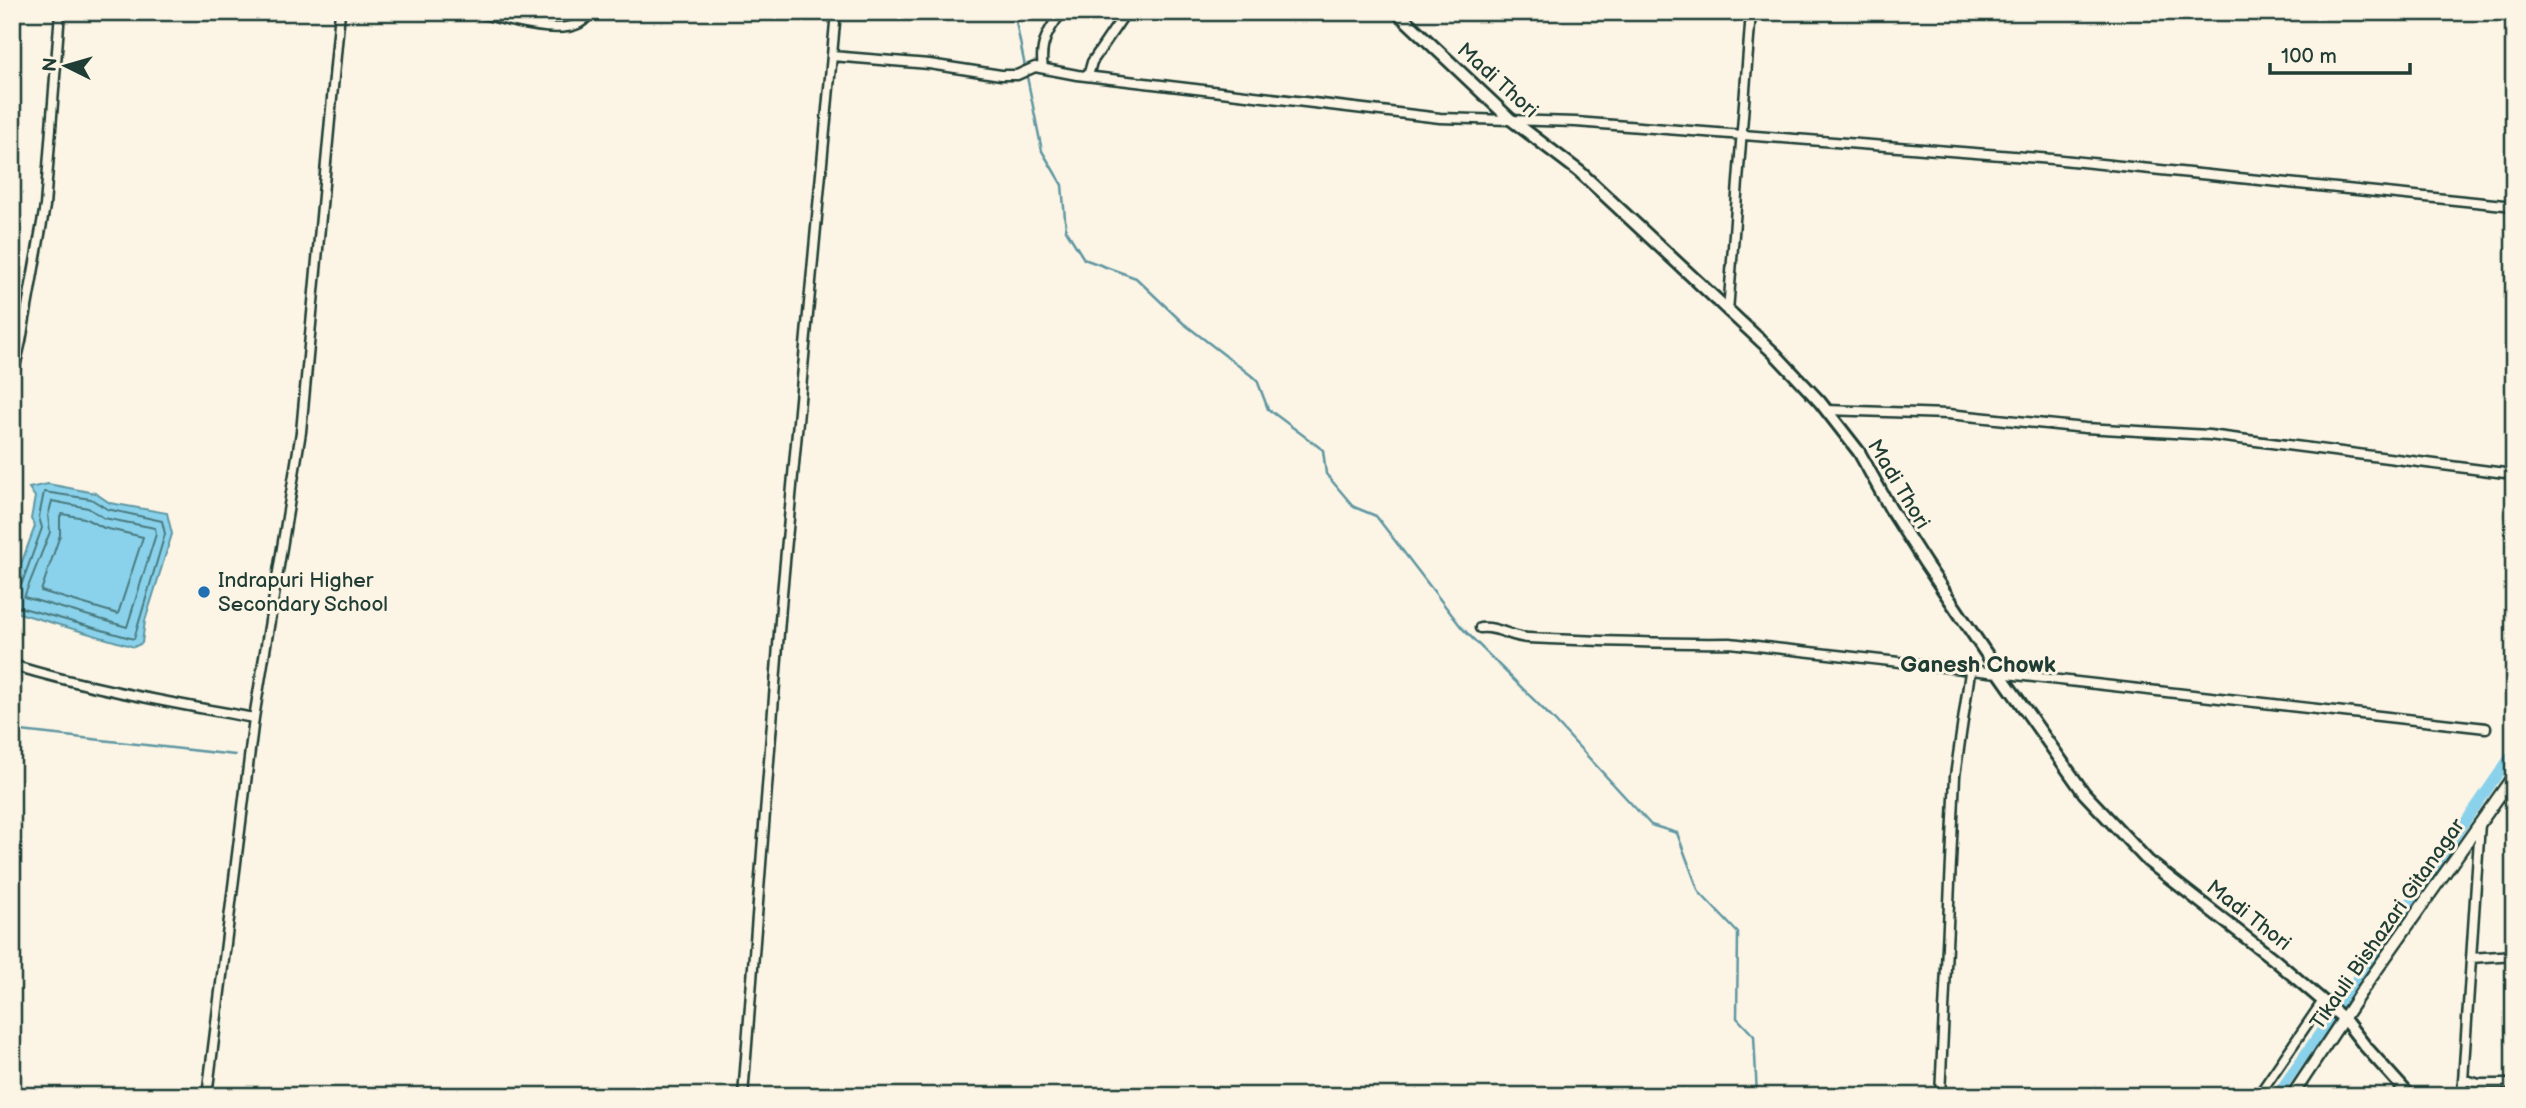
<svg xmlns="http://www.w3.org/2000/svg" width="2526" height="1108" viewBox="0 0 2526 1108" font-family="'Balsamiq Sans',sans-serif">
  <rect width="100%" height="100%" fill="#fcf5e5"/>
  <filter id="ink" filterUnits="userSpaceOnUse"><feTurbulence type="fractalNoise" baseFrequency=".0143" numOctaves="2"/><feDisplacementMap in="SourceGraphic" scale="14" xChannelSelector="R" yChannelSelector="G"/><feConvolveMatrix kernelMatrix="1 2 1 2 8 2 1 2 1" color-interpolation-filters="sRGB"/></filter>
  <g filter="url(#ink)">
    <path fill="#8ad2eb" stroke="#5f96a2" stroke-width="2" d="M48,484L95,493L110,503L167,513L172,534L145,621L142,643L134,647L12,611V589L35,526L31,519L35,497L29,488Z"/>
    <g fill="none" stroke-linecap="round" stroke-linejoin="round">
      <path stroke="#4a797d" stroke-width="2" d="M52,501L88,508L104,518L155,528L156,534L127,627L24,597L50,532L48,516Z
        M62,514L84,518L104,528L143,537L118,614L41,591L60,535V517Z
        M12,587L22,583L42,528L39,517L44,492L91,499L107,509L162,521L165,534L134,639L12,605"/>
      <path stroke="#5f96a2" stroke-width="2.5" d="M1014,12L1042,151L1062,185L1066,230L1084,259L1136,278L1183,323L1257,380L1268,409L1323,450L1326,474L1354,507L1376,516L1462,628L1554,720L1651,825L1677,833L1699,892L1738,933L1737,1018L1754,1036L1757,1096
        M12,730L235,755"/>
      <path stroke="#8ad2eb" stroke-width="10" d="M2276,1096L2514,751"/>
      <g stroke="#1f3d34" stroke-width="13">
        <path id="minor" d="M475,12C500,18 579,44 589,12
          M832,56L929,64L1001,75H1017L1035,67L1077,75L1440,118L1576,122L2052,159L2514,206
          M1043,68C1039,45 1048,30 1062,12
          M1088,76L1092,62L1126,12
          M1728,312L1751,12
          M12,380L21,341L45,206L60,12
          M1826,410L1948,414L2085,428L2209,435L2505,473
          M1480,628C1498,626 1510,637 1528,638C1595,641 1662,644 1730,643L2486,728
          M12,665C91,689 173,703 254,718
          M2502,791L2514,804
          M2471,958L2514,955
          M2463,1079L2479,1084H2514
          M207,1096L254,718L301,432L340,12
          M743,1096L782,594L836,12
          M1940,1096L1955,776L1970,672
          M2258,1096L2323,1001
          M2462,1096L2480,823"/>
      </g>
      <g stroke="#1f3d34" stroke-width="15">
        <path id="tertiary" d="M2292,1096L2361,992L2514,775"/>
      </g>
      <g stroke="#1f3d34" stroke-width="16">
        <path id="secondary" d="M1397,12L1509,118L1580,172L1775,354L1820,402L1859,452L1890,508L1925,563L2000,674L2084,793L2148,861L2276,961L2344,1019L2365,1046L2410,1096"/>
      </g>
      <use href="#minor" stroke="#fcf5e5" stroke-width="8"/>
      <use href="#tertiary" stroke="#fcf5e5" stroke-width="10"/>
      <use href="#secondary" stroke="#fcf5e5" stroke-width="10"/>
    </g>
  </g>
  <circle fill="#1f6fb2" stroke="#fcf5e5" stroke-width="2.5" cx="204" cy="592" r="7"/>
  <g text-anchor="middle" stroke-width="6" stroke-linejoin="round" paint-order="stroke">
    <g font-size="21" fill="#1f3d34" stroke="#fcf5e5">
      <text transform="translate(1498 80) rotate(42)" y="7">Madi Thori</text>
      <text transform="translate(1899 484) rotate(59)" y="7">Madi Thori</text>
      <text transform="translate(2249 915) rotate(38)" y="7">Madi Thori</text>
      <text transform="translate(2387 924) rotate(-55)" y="7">Tikauli Bishazari Gitanagar</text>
    </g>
    <g font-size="21" fill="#1f3d34" stroke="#fcf5e5" text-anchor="start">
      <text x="218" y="587">Indrapuri Higher<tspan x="218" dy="24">Secondary School</tspan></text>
    </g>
    <g font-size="23" font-weight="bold" fill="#1f3d34" stroke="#fcf5e5">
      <text x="1978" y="672">Ganesh Chowk</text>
    </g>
  </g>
  <rect width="2526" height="1108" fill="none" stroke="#fcf5e5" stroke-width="42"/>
  <rect x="21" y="21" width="2484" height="1066" fill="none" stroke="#1f3d34" stroke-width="2.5" filter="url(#ink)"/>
  <g transform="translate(66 66) rotate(275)" stroke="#fcf5e5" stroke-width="5" paint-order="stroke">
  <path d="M0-5L12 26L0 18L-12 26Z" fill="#1f3d34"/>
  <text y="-10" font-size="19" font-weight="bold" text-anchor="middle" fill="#1f3d34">N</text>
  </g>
  <path d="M2270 63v10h140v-10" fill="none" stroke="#1f3d34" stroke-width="3.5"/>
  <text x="2281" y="63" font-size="21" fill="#1f3d34" stroke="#fcf5e5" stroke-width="5" paint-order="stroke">100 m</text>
</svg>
